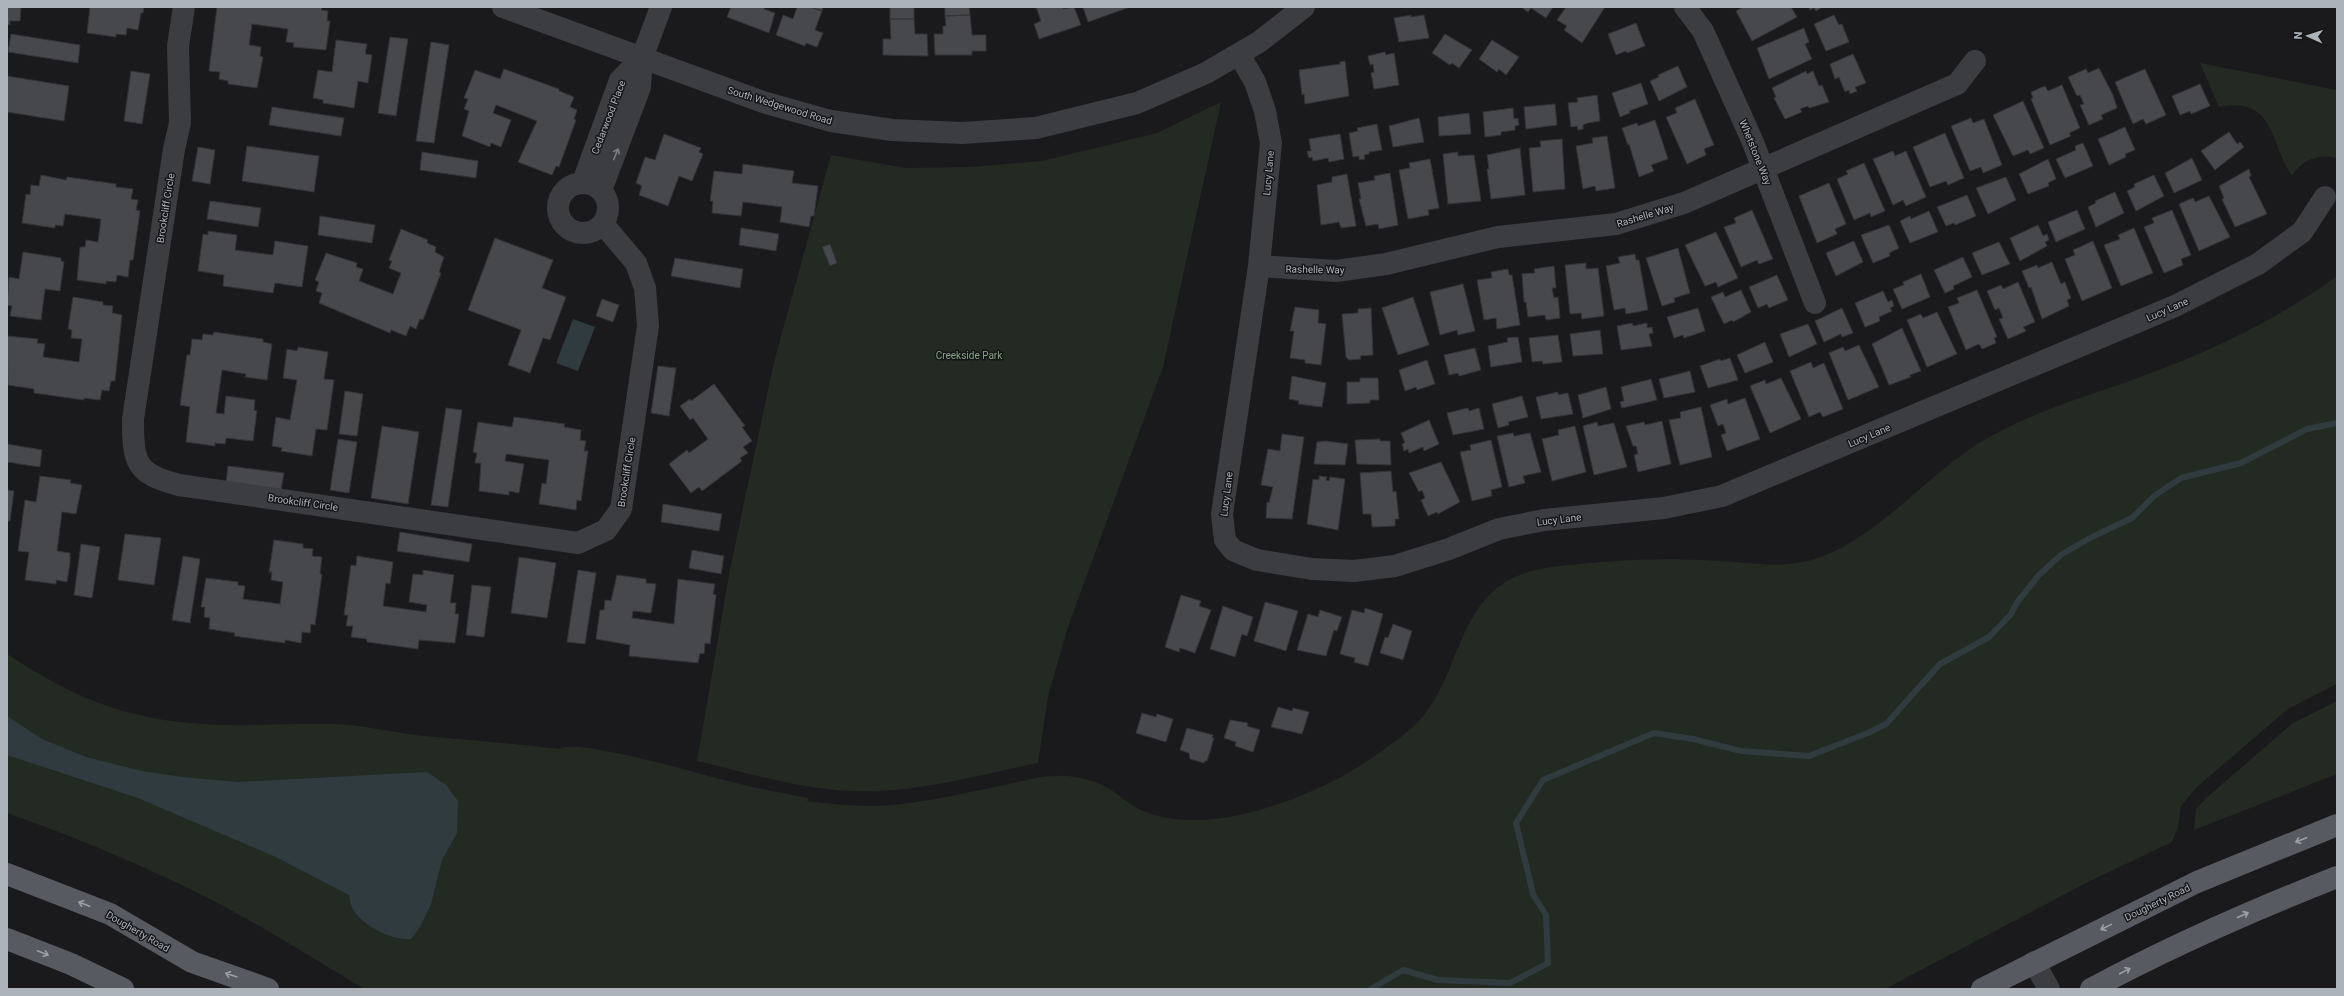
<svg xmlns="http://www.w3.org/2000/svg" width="2344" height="996" viewBox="0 0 2344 996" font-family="Roboto,sans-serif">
  <rect width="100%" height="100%" fill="#1a1a1c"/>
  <path fill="#222a22" d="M2200,63L2337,90V158C2319,153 2301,160 2292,176C2270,144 2275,95 2219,107Z
    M1221,102L1163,367L1068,627L1048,696L1038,763C979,775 913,794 852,791C800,789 748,773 697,761L730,569L774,362L831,155L906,168L971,167L1042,161L1157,133Z
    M2337,276V684L2288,709L2197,787L2181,806L2178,827L2172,842L2086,883L1885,989H364C314,959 265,928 214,901C147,867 78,838 7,813V654C80,702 133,722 222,725C264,726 306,722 349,725C371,727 393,732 415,735C463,740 511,743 559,749C576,737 703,775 728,781C755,788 782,793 809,798L807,801C842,806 876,808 911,803C945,798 979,790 1013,783C1027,780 1042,776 1056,776C1073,775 1090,779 1106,787C1119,794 1129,805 1143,811C1197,834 1276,809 1327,784C1355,771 1383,751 1407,732C1462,690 1451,601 1520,575C1540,567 1560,566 1580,564C1626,559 1672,558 1719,561C1744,562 1772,567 1797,563C1869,553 1927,470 1991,436C2047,405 2110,390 2169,366C2228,343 2285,314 2337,276Z
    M2337,701V774L2194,830L2196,809L2206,798L2293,723Z"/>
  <path fill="#303b40" d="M573,319L595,327L578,371L556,363Z
    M7,716L42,739L86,757L142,771L182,777L238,782L427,772L446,785L458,801L457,833L442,860L431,904L420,927L411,939C393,941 360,925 352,907C350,904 350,899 349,895L276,857L138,798L7,755Z"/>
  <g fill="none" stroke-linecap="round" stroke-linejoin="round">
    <path stroke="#303b40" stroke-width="6" d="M1371,989L1403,970L1438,980L1510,983L1548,963L1546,915L1533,894L1516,823L1543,780L1654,733L1693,739L1741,751L1809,756L1868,733L1886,724L1940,664L1989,637L2011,614L2018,601L2039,575L2062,554L2092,537L2132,518L2154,496L2181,478L2241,463L2307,429L2337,423"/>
  </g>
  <path fill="#47484c" stroke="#343438" d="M7,7H21L20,21H10V25L7,24Z
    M90,7H144L143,13H141L138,30L127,28L126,35L116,34V37L87,33Z
    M217,7H322L321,10L328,11L327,21H330L326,50L293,47L294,43L286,42L288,29L252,24L249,45L261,47L260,56L263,57L257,88L228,84V81L219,79L220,72L209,71Z
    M731,7H765L764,9L775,13L769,33L727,17Z
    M797,7H810L822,11L815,30L823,33L817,47L806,43L805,46L776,35L783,15L793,19Z
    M810,7H823L822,11Z
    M890,7H914V19H890Z
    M945,7H969L970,15L945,16Z
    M1036,7H1063V9L1074,7L1081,25L1039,39L1034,24L1041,21Z
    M1083,7H1130L1088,22Z
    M1521,7H1553L1546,18L1531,8L1528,12Z
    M1566,7H1605L1582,43L1564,30L1567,26L1557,20Z
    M1743,7H1791L1797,17L1752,41L1736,11Z
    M1809,7H1821V8L1816,11L1814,8L1810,10Z
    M970,15L972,35H986V51H972V55H935L934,34H943V26H946L945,16Z
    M1411,15V17L1424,15L1429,38L1399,42L1394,18Z
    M1834,15L1839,25L1842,24L1849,42L1826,51L1814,24Z
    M890,19H914L915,34H927L928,56L883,55V39H891Z
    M1636,23L1645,46L1627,53L1626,51L1616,55L1608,34Z
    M1804,28L1809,42L1805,44L1812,59L1769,79L1757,48Z
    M11,34L80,45L78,63L8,52Z
    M1445,34L1472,50L1459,68L1452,63L1450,65L1432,53Z
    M390,37L408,39L396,116L378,113Z
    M336,40L367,44L365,54L372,55L368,83L358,81L354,108L323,103V100L313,98L318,70L332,72Z
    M1492,40L1519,57L1506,75L1499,69L1497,72L1479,59Z
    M431,42L449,45L434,143L416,141Z
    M1385,52L1386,55L1394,53L1399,85L1374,89L1371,73L1374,72L1373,64L1370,65L1368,56Z
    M1853,54L1866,83L1855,87L1857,91L1850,94L1849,90L1845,92L1839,77L1835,79L1830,64Z
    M1345,61L1349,96L1305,104L1304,94L1302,95L1299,70L1340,64V62Z
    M1678,66L1687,87L1659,101L1650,81L1659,77L1658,75Z
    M2099,68L2113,95L2117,108L2101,115L2103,119L2089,125L2080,105L2084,104L2080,95L2077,96L2068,77L2086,69L2088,73Z
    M504,69L559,89V91L574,97L570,107L577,110L574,119L576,120L559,167L556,166L552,175L518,162L537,121L496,105L493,113L511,120L501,147L491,143L490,147L462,136L469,111L464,109L468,99L464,98L475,70L500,79Z
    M2145,69L2166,115L2146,124L2143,119L2133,124L2115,82Z
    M131,71L150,74L142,124L124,121Z
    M1806,71L1807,74L1813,71L1819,86L1822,85L1829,102L1809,108L1808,106L1800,109L1802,112L1785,119L1774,98L1776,97L1772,88Z
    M7,76L69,86L64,121L7,112Z
    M1641,83L1648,104L1629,111L1630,113L1620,117L1612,93Z
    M2200,84L2210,106L2191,114L2190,111L2180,115L2172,96Z
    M2062,85L2080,128L2069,133L2071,136L2050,145L2031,99L2033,98L2031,92L2045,86L2048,91Z
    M1597,95L1600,121L1588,123L1583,125V129L1578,130L1577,126L1571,127L1568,103L1578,102L1577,98Z
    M1695,99L1714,145L1704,149L1706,155L1687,164L1666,117L1677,113L1675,108Z
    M2023,101L2044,148L2030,154L2028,150L2013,156L1993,115Z
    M1555,104L1557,125L1526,129L1524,107Z
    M272,107L344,118L341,136L269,125Z
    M1513,108L1514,119L1518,118L1519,125L1515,126V130L1501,132V135L1485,137L1483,112Z
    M1469,113L1471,134L1439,136L1438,117Z
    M1419,118L1424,142L1393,147L1389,126Z
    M1971,118L1973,123L1984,119L2002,165L1983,173L1981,167L1970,171L1951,126Z
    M1655,120L1668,159L1651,165L1654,171L1639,177L1629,144L1628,145L1622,128L1637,123L1638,126Z
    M1377,124L1382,150L1369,152V154L1364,155L1365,159L1359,160V156L1353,157L1349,133L1358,131L1357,128Z
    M2125,127L2135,150L2125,154L2126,157L2109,165L2098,139Z
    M2229,132L2237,144L2240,142L2244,147L2215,170L2201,151Z
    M1945,133L1964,178L1948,185L1946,181L1930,187L1913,147Z
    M664,134L701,148L699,152L703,154L692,181L679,176L668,206L639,195L642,186L636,183L645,157L655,160Z
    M1340,134L1344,159L1329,162L1328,158L1313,161L1312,157L1309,158L1307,151H1311L1309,139Z
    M1607,136L1615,188L1596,191L1595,186L1583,189L1576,146L1593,143L1592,138Z
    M1562,139L1565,189L1533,192L1529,148L1541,147L1540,141Z
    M2083,143L2093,166L2065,178L2056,159L2076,150L2075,146Z
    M247,146L319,156L314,192L242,181Z
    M198,147L215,150L210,184L192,181Z
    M1520,148L1525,195L1491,199L1487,169H1489L1487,155Z
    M1893,151L1895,156L1906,151L1926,197L1906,206L1903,200L1893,205L1873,159Z
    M422,152L478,161L476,178L420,170Z
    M1458,152V156L1474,155L1481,201L1448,204L1443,154Z
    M2192,158L2202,180L2174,193L2165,173Z
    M1430,159L1439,208L1428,210L1429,215L1408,219L1399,170L1410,168L1409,163Z
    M2048,159L2056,179L2048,183L2049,186L2028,194L2019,174Z
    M1864,163L1885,211L1871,217L1870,213L1854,220L1837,179L1848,174L1846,171Z
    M743,164L794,171L792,183L818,186L814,216H811L809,227L780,222L782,207L743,202L741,216L712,213L713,201H710L714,171L742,174Z
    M2249,169L2251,176L2249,177L2267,214L2235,227L2222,199L2224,198L2219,186Z
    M1390,173L1398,225L1379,229L1378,224L1366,226L1359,199H1361L1358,183L1375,180L1374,176Z
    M1347,174L1356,226L1341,228L1339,222L1321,225L1317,185L1332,182V177Z
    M41,175L66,180L67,177L116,184V187L133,189L131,199L138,200L136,210L140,211L133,260H130L128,277L117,275L116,282L106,281V284L77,280L80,247H85L86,240L98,242L101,219L65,214L63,226L55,225V228L22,223L26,194L30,195L31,185L39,186Z
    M2154,175L2164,196L2136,211L2127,191L2135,187L2134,184Z
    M2006,177L2016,200L1988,214L1976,188Z
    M1829,183L1846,224L1835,229L1837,234L1817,243L1799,196Z
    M2115,192L2124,213L2096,227L2088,207L2096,203L2095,201Z
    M1967,195L1976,216L1955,225L1954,223L1946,226L1937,207Z
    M2209,196L2230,237L2199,251L2179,204L2193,198L2195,202Z
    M210,201L261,208L258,227L207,219Z
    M1752,210L1773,259L1759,264L1757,260L1741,267L1724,227L1736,223L1734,218Z
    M2077,210L2085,229L2056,242L2048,222Z
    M2172,210L2191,255L2181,259L2183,265L2164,273L2144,227L2154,223L2152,218Z
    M1929,211L1938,232L1910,243L1900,221L1910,216L1911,219Z
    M320,216L375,225L372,243L318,235Z
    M1889,225L1899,248L1889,253L1890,256L1873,263L1861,235Z
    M2038,225L2043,236L2047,234L2049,240L2045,242L2047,246L2020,261L2010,238Z
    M741,228L779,234L776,251L739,245Z
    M2134,228L2153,273L2121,286L2104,245L2120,239L2118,235Z
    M401,229L428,240L427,243L436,247L435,252L444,257L439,272L441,273L423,320L420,319L416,329L410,326L406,336L391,330L390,333L319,303L322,293L316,291L319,282L315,280L326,253L357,263L356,267L363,269L359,281L393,294L401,273L389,268L392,261L389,260Z
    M208,231L237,235L235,250L273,255L275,241L308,246L302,287L275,283L273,293L223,286L224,275L198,271L203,234L208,235Z
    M1716,232L1738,278L1718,287L1716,282L1705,286L1685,245Z
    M495,238L553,260L542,288L566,297L550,340L543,338L530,373L508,365L521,330L468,310Z
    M1854,241L1863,262L1836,276L1826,253Z
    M2093,241L2112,288L2082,301L2065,259L2075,255L2073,250Z
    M1999,242L2010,264L1982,275L1972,253Z
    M830,244L837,263L830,266L822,247Z
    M1678,248L1690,293L1674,298L1675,302L1662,306L1646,258Z
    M23,252L61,258V261L64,262L60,291L45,289L41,320L10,316L12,306L7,305L9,277L19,279Z
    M1635,254L1636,260H1639L1648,310L1626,314L1625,308L1614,310L1606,266L1620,263L1618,257Z
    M1963,257L1972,277L1953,286L1954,289L1945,293L1934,270Z
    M675,258L743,269L740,288L671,276Z
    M2052,262L2061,284L2065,282L2071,298L2067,300L2069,306L2042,319L2031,287L2029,288L2022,271L2037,265L2038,268Z
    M1586,263V269L1598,268L1604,316L1582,319L1581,313L1570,314L1565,265Z
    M1554,266L1556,288H1552L1554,298L1558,297L1560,318L1546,320L1545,315L1528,317L1526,302H1524L1522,274L1535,273L1534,269Z
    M1508,269L1509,275H1512L1520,325L1497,329L1496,318L1484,320L1477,280L1492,278L1491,272Z
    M1921,274L1930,297L1902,309L1893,289L1904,285L1903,282Z
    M1777,275L1788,300L1769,308L1767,304L1758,308L1749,287Z
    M2018,282L2035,322L2023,327L2026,331L2008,339L1999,319L2003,318L1999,308L1995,310L1987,291L2001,285L2003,289Z
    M1463,284L1475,331L1458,335L1457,330L1440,335L1430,292Z
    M1741,290L1751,312L1733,322L1732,320L1724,324L1711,297L1723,292L1725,297Z
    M1977,290L1997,337L1994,338L1996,343L1982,349L1979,344L1966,350L1948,307L1959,303L1957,298Z
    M1883,291L1888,302L1892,300L1894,306L1890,308L1892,311L1879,317L1880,321L1865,327L1855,303Z
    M73,297L103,302V305L113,306L112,313L122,315L115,381H111L109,391L102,390L100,400L84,398V400L34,393V389L8,385L7,336L38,339L37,343L45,344L43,357L79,362L82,339L71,338L72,330L68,329Z
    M1413,297L1429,345L1398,355L1382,308Z
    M602,299L619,305L613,322L596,316Z
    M1295,307L1319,310L1318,323L1326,324L1321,365L1305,363V360L1290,358L1294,331H1290Z
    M1371,308L1373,355L1360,356L1361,359L1349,360L1346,357L1342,314L1358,313V309Z
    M1698,308L1705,331L1684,338L1683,335L1674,338L1667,317Z
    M1842,308L1853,333L1842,337L1841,334L1824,342L1815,321Z
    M1937,312L1957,354L1927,367L1907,320L1921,314L1923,318Z
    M1632,323L1633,326L1647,323V328L1652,327L1653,333L1649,334L1652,346L1621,350L1617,326Z
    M1808,324L1817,344L1789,357L1780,334Z
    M1902,328L1921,371L1910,375L1911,377L1889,385L1872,344Z
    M1600,330L1603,354L1573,356L1570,334Z
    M214,332L263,339V342L272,344L267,380L245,377L246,374L222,370L216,413L224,414L226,396L255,400L254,410L257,411L253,441L226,438L225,444L215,443V446L186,442L190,407L180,405L187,355H190L192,339L202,340L203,334L213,335Z
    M1558,335L1562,362L1543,364L1542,361L1532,362L1529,338Z
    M1518,337L1522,362L1491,367L1488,346L1508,342L1507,338Z
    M1765,342L1773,362L1745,373L1737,355Z
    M1859,345L1879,387L1848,400L1829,353L1843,347L1845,351Z
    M298,347L328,352L324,379L334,380L327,430L316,429L312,456L281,451L282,448L272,446L276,417L290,420L297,380L283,378L287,349L297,351Z
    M1475,348L1481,370L1459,376L1458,373L1449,375L1444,355Z
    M1730,358L1738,380L1708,388L1700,366L1720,359L1721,361Z
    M1427,360L1435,384L1417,390L1416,387L1405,391L1399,370Z
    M1811,362L1813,368L1824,363L1843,409L1823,417L1820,412L1809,417L1790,371Z
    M658,366L676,368L669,416L651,413Z
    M1690,371L1695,392L1664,398L1659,379Z
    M1292,376L1326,383L1322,407L1298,404L1299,401L1289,399Z
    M1360,378H1378L1379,400H1370V403L1347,404V382H1360Z
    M1781,378L1801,419L1770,433L1750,386L1765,380L1766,384Z
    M1651,379L1657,400L1622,408L1620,402L1624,401L1621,387Z
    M714,384L745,426L742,427L752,441L743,447L748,453L740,458L742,461L702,491L699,487L691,493L669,464L687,450L689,453L708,439L693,418L690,420L680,406L690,399L691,401Z
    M1606,387L1611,409L1583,418L1578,395Z
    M345,391L363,394L357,436L339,434Z
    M1558,392V395L1568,393L1573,414L1541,419L1536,397Z
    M1522,396L1528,417L1508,422L1509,425L1498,428L1492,404Z
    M1745,398L1760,439L1727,451L1721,435L1726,433L1723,424L1718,426L1710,405L1727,399L1728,404Z
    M1701,407L1712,457L1680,465L1669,420L1681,418L1680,412Z
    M446,408L462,410L448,507L431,505Z
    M1468,408L1469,411L1479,408L1484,429L1453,435L1447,413Z
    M514,417L565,424L564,427L581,430L580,440L586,441L584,451H588L581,501L577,500L576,510L539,504L542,483L546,484L549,460L506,454L505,461L524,464L519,493L509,491V495L479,491L481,463H475L477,453L473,452L478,422L512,427Z
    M1429,420L1439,444L1424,451L1423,447L1409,453L1408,449L1404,451L1402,444L1405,443L1401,433Z
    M1662,421L1671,464L1638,472L1634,455L1638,454L1636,446H1633L1626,426L1644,422L1645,425Z
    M1597,422L1598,426L1614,423L1627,467L1594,475L1583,426Z
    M382,426L419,432L408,504L371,498Z
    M1575,426L1586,472L1552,481L1542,439L1559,435L1558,430Z
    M1513,433L1514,436L1530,433L1541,472L1523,476L1525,483L1509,487L1497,436Z
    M1282,434L1304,437L1292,519L1266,518L1267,502L1269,503L1273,487L1261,485L1268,449L1280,451Z
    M338,439L357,442L349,493L330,490Z
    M1380,439V441H1390L1391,465L1357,464L1355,440Z
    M1491,440L1502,487L1491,490L1492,496L1472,501L1460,452L1471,450L1470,445Z
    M1326,441L1348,444L1345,465L1314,464L1317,442Z
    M7,444L42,450L40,467L7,462Z
    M1441,462L1460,502L1438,514L1437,512L1428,516L1421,500L1425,498L1422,490L1419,492L1409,473Z
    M228,466L284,473L281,490L226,483Z
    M1391,471L1393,492L1396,491L1399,519H1395V526L1372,527L1371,514H1363L1360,473Z
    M40,476L71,480L70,483L82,485L76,514L62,512L57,551L70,553V563L67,582L56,580V584L25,580L29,552L18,551L25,500L36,502Z
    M1319,476L1327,477L1326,480L1329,481L1330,477L1345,479L1338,530L1307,524L1313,479L1319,480Z
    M7,490L14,491L10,521H7Z
    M663,504L722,514L719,531L661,522Z
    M400,532L472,544L469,562L397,551Z
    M125,534L161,538L154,585L118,580Z
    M274,540L303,544V548L313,549L312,556L322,557L320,574H322L315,625L311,624L310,633L302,632L301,643L285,640V643L234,636L235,633L209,629L210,618L204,617L205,607H201L206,578L238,582V585L245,586L243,599L280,604L283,582L271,580L272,572H269Z
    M81,544L100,547L92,598L74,595Z
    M692,550L724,556L721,574L689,568Z
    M183,556L200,559L190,623L172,620Z
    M357,556L393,562L390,584L386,583L383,606L426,612L427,605L409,602L413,574L423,575V570L454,575L450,603H456L455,614H459L455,643L419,640L418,649L367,642V639L351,637L353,626H346L348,615H344L351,565L356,566Z
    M519,557L556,563L547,618L511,613Z
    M578,570L596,573L585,644L567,642Z
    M617,575L646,579V583L656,584L651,613L633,611L632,618L674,624L678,579L715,584L713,594L716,595L710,644L705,643L704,654L700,653L698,663L629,656L630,645L596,639L600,610H604L605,600L611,601Z
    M472,585L491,587L484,637L466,635Z
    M1181,595L1201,601L1199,606L1211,610L1195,653L1180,648L1179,652L1165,647Z
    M1265,602L1298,611L1286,651L1254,641Z
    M1223,606L1253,617L1247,636L1242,634L1235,657L1210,649Z
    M1365,608L1383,614L1368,666L1354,662L1355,658L1340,654L1352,610L1364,613Z
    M1320,610L1342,617L1337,631L1334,630L1326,656L1297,650L1308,614L1318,617Z
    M1393,624L1412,631L1403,660L1380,653L1385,637L1388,638Z
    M1278,707L1292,711L1293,708L1309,712L1302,734L1271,727Z
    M1142,713L1156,717L1157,714L1173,719L1166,742L1136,733Z
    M1230,720L1248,723L1247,726L1260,730L1253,752L1235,746L1236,742L1224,738Z
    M1187,728L1213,735L1212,738H1214L1207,761H1205L1204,763L1190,759L1189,753L1180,750Z"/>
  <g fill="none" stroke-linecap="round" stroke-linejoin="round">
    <path stroke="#3b3d41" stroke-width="22" d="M184,7L178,46L180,123L174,149L133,419C133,462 135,474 179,485L578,543L606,530L621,509L648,326L645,288L636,263L603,224
      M503,7L763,102L831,121L892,130L962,133L1036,128L1137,103L1206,73L1259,42L1304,7
      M1685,7L1703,31L1752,140L1815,303
      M1239,54L1255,82L1265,111L1271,143L1259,266L1222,514L1225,540L1233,550L1242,554L1257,560L1312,569L1354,571L1395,566L1449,549L1499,529L1544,520L1664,508L1722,496L2175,306L2258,264L2302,232L2325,197
      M583,182L620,80L642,58
      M558 208a25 25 0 1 1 50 0a25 25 0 1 1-50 0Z
      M601,190L640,87L642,58L661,7
      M1259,266L1336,271L1386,264L1498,237L1616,224L1684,203L1957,84L1975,61
      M2034,962L2049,989"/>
    <path stroke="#575a60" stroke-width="22" d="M7,874L110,914L192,962L268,989
      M7,939L71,964L123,989
      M1982,989L2197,882L2337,825
      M2091,989C2171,946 2253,910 2337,877"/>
  </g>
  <defs><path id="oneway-shaft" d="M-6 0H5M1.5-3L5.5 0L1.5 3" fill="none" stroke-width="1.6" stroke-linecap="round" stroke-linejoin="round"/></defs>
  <use stroke="#7a7e84" href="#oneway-shaft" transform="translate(616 154) rotate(-68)"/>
  <g stroke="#9ca1a9">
    <use href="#oneway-shaft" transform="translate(2301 840) rotate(159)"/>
    <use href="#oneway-shaft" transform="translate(84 904) rotate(-159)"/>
    <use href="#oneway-shaft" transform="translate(2243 915) rotate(-24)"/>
    <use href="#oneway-shaft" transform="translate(2106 927) rotate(154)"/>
    <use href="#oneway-shaft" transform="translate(43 953) rotate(22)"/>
    <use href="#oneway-shaft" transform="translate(2125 971) rotate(-28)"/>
    <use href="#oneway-shaft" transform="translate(231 975) rotate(-162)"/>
  </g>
  <g text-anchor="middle" stroke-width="3" stroke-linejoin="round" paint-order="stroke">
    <g font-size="10" fill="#adb3bb" stroke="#151517">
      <text transform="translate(780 105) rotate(17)" y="4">South Wedgewood Road</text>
      <text transform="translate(608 117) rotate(-69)" y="4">Cedarwood Place</text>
      <text transform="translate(1756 152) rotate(68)" y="4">Whetstone Way</text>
      <text transform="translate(1268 173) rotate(-85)" y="4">Lucy Lane</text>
      <text transform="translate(165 208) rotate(-81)" y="4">Brookcliff Circle</text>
      <text transform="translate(1645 215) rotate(-17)" y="4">Rashelle Way</text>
      <text transform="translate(1315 269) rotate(1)" y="4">Rashelle Way</text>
      <text transform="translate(2167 309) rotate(-24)" y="4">Lucy Lane</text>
      <text transform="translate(1869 435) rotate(-23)" y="4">Lucy Lane</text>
      <text transform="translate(626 472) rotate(-81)" y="4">Brookcliff Circle</text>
      <text transform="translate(1226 494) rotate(-83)" y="4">Lucy Lane</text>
      <text transform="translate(303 502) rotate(8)" y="4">Brookcliff Circle</text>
      <text transform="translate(1559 519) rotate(-7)" y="4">Lucy Lane</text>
      <text transform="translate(2157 902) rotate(-26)" y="4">Dougherty Road</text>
      <text transform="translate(138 931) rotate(30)" y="4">Dougherty Road</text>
    </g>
    <g font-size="10" fill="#88a584" stroke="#151517">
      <text x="969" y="359">Creekside Park</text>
    </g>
  </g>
  <rect width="2344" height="996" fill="none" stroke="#adb3bb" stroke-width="16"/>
  <g transform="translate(2308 36) rotate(273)" stroke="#151517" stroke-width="3" paint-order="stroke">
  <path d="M0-3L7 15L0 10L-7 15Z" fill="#adb3bb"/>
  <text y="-6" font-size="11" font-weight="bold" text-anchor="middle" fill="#adb3bb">N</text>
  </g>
</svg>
